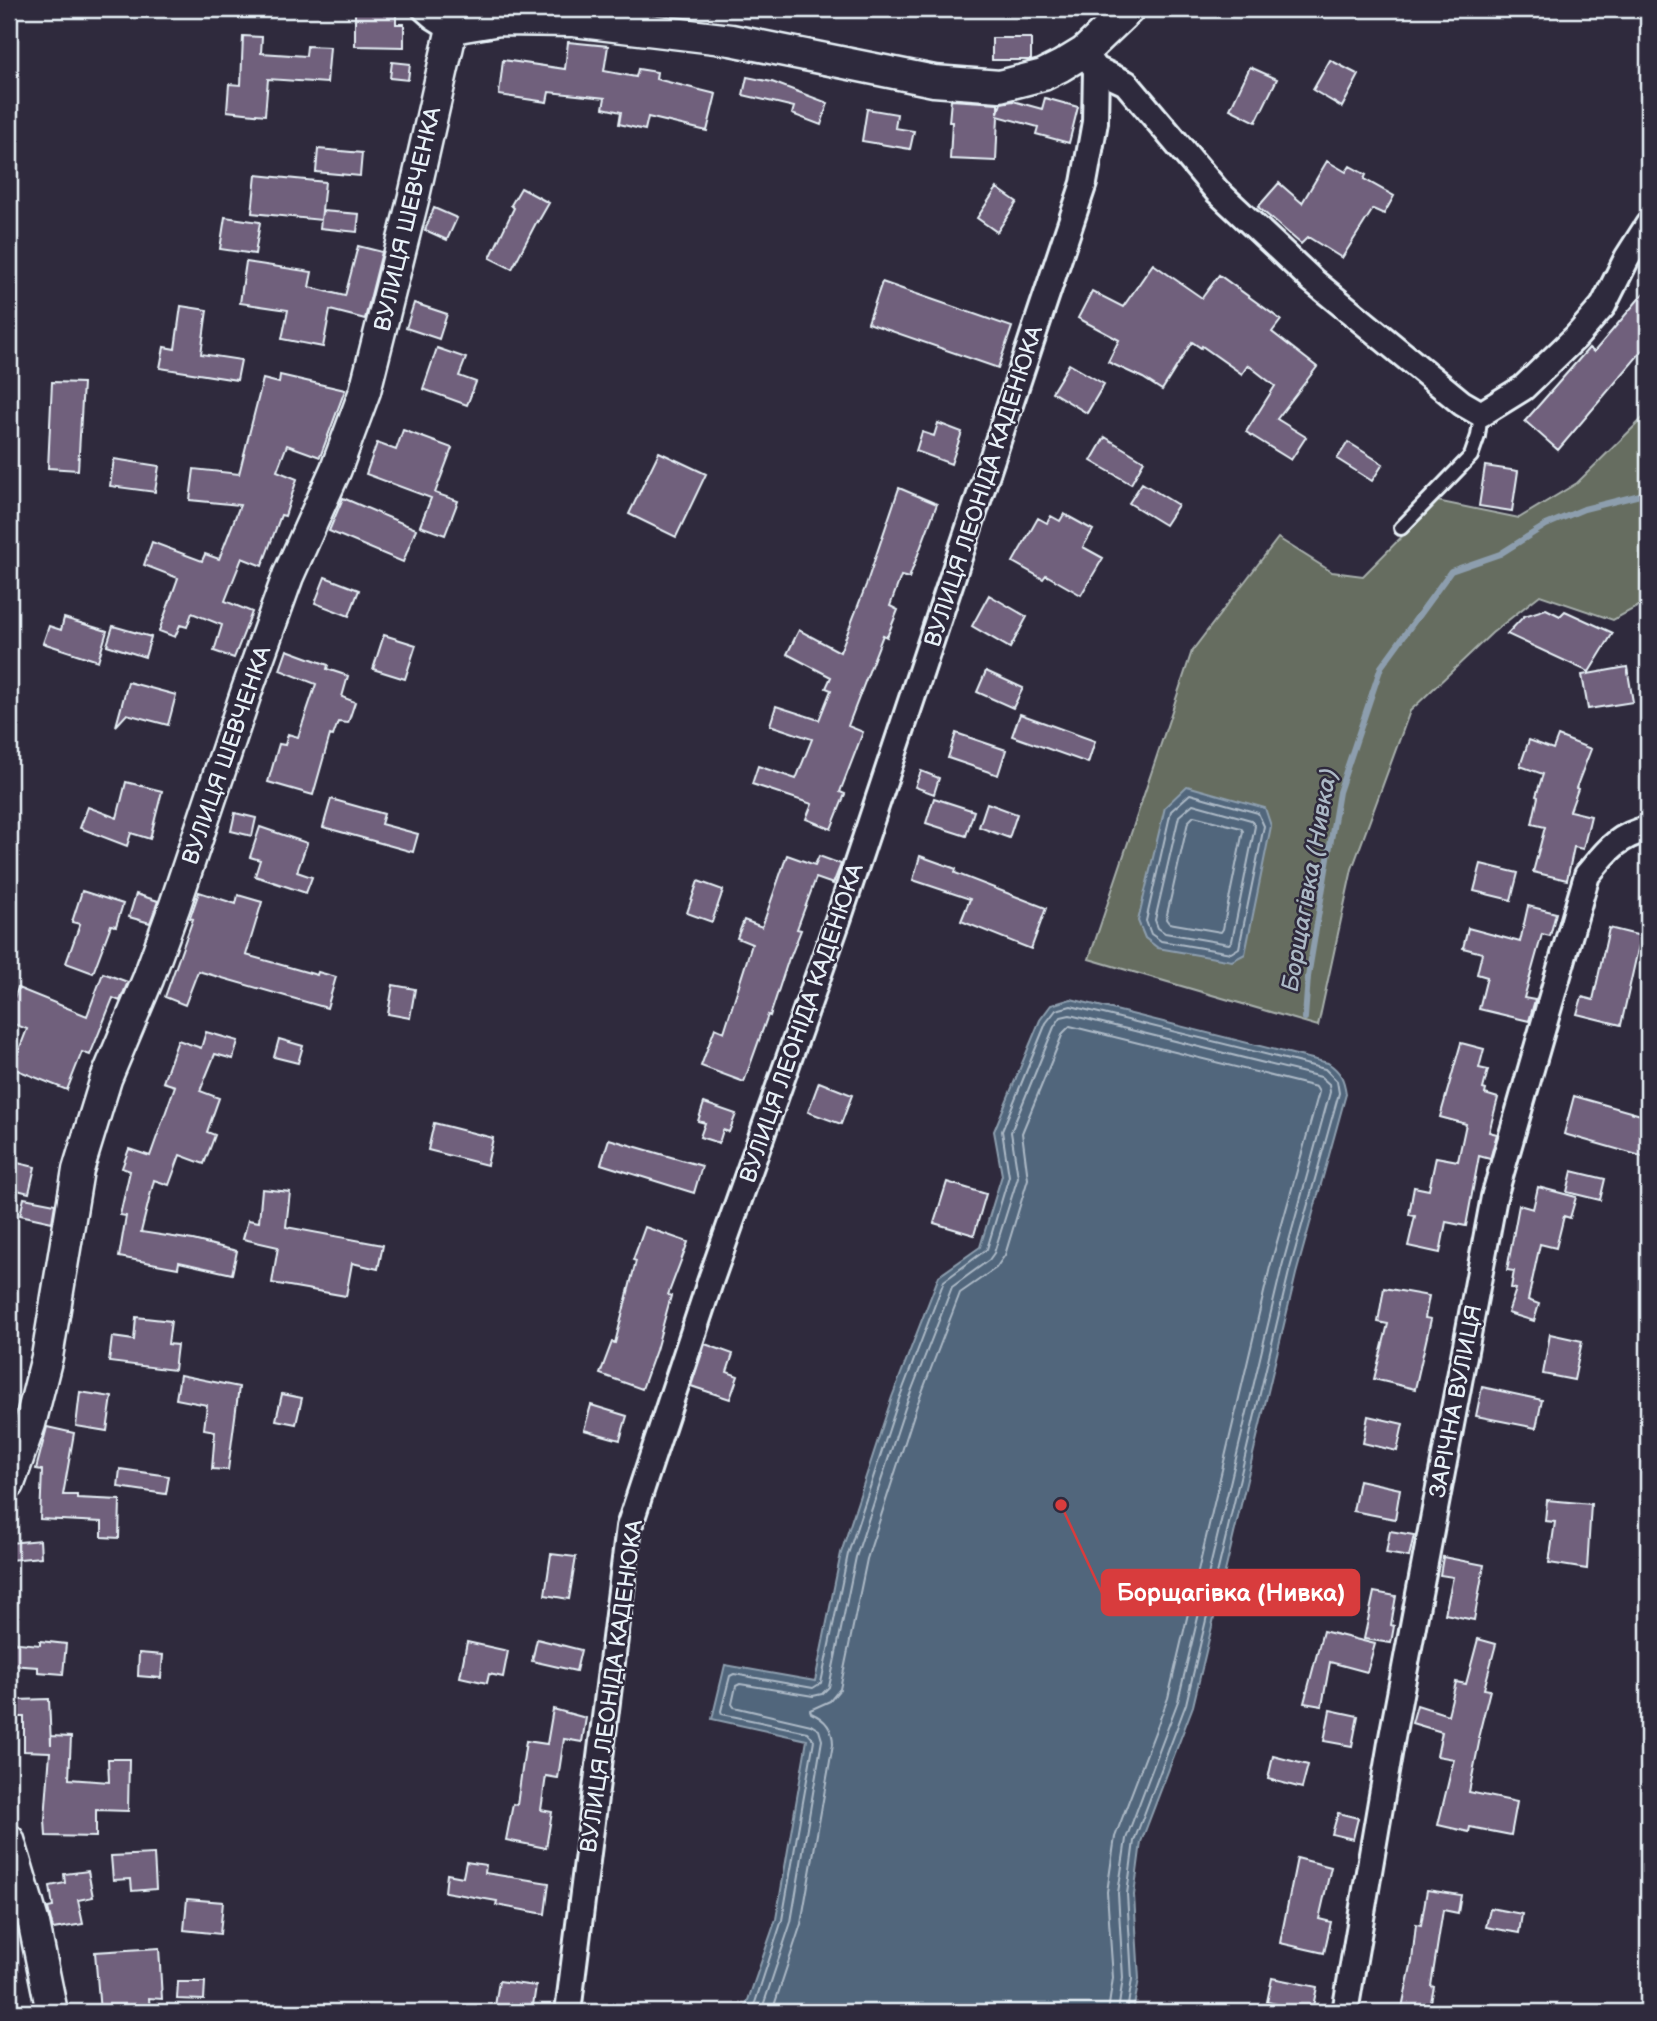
<svg xmlns="http://www.w3.org/2000/svg" width="1657" height="2021" viewBox="0 0 1657 2021" font-family="'Balsamiq Sans',sans-serif">
  <rect width="100%" height="100%" fill="#2f2a3d"/>
  <filter id="ink" filterUnits="userSpaceOnUse"><feTurbulence type="fractalNoise" baseFrequency=".0143" numOctaves="2"/><feDisplacementMap in="SourceGraphic" scale="14" xChannelSelector="R" yChannelSelector="G"/><feConvolveMatrix kernelMatrix="1 2 1 2 8 2 1 2 1" color-interpolation-filters="sRGB"/></filter>
  <g filter="url(#ink)">
    <path fill="#666d60" stroke="#a7afac" stroke-width="2" d="M1648,413V601L1613,620L1540,595L1492,633L1410,711L1352,869L1318,1026L1089,959L1192,651L1278,538L1332,572L1363,576L1437,501L1519,518L1577,483Z"/>
    <path fill="#51667c" stroke="#8d9eae" stroke-width="2" d="M1187,786L1265,808L1271,826L1245,954L1232,961L1158,948L1145,938L1138,921L1165,807Z
      M1071,999L1328,1063C1341,1072 1344,1079 1346,1094L1296,1274L1193,1706L1141,1842L1134,1895L1139,1979L1133,2012H744L776,1919L807,1740L712,1719L725,1665L815,1681L841,1553L892,1397L939,1276L980,1247L1002,1175L994,1131L1040,1020L1051,1005Z"/>
    <g fill="none" stroke-linecap="round" stroke-linejoin="round">
      <path stroke="#acb9c6" stroke-width="2" d="M1190,794L1258,813L1264,826L1239,948L1231,953L1161,941L1151,934L1146,921L1171,811Z
        M1193,804L1251,820L1255,826L1232,941L1229,944L1165,933L1158,928L1155,920L1179,816Z
        M1194,816L1241,828L1243,831L1223,929L1221,932L1169,923L1166,919L1188,822Z
        M752,2012L782,1920L814,1740L807,1732L722,1714L721,1711L730,1676L734,1674L813,1688L821,1683L848,1554L899,1399L944,1281L987,1249L1009,1176L1002,1131L1046,1023L1056,1010L1071,1006L1325,1069L1337,1081L1339,1093L1289,1272L1186,1704L1134,1841L1127,1894L1132,1979L1127,2012
        M761,2012L791,1922L822,1740L819,1730L811,1725L734,1707L732,1704L736,1686L740,1684L813,1696L822,1694L829,1687L856,1557L907,1402L952,1287L989,1260L994,1253L1018,1177L1011,1132L1054,1027L1061,1017L1070,1015L1321,1077L1329,1084L1330,1092L1281,1270L1178,1701L1126,1839L1118,1893L1123,1978L1118,2012
        M772,2012L801,1924L833,1744C833,1728 825,1719 811,1713L810,1710L830,1701L840,1689L867,1559L917,1405L960,1293L996,1268L1005,1255L1028,1179L1022,1133L1063,1033L1070,1026L1316,1087L1319,1092L1270,1267L1168,1698L1115,1837L1107,1892L1113,1978L1108,2012"/>
      <path stroke="#8d9eae" stroke-width="6" d="M1305,1018L1308,977L1339,792L1381,667L1451,571L1500,554L1546,525L1584,509L1648,493"/>
    </g>
    <path fill="#6f617c" stroke="#e8f1f8" stroke-width="2" d="M355,9H396V24H404V47L355,46Z
      M243,36L262,37L261,53L306,56L307,46L330,47L327,83L268,79L265,115L227,111L229,84L241,85Z
      M992,38H1031V60H992Z
      M568,42L608,46L604,71L636,77L638,69L657,72L656,79L716,94L707,131L648,117L645,130L619,124L621,112L603,108L605,98L549,92L547,102L499,95L503,60L565,69Z
      M1330,60L1359,75L1342,107L1313,90Z
      M392,62L410,64L408,80L390,78Z
      M1250,67L1277,79L1256,122L1230,109Z
      M747,77L772,82L828,103L821,125L792,114L794,107L743,95Z
      M1045,98L1078,107L1069,143L1036,134L1038,127L998,116L996,161L950,159L952,122H949L951,100L998,103V113L1001,103L1013,101L1042,109Z
      M867,109L897,114L895,128L914,131L910,149L862,141Z
      M318,149L362,153L360,176L316,172Z
      M1327,161L1346,172L1350,166L1366,175L1364,179L1394,196L1384,214L1373,209L1342,258L1308,237L1301,244L1258,207L1279,183L1302,203Z
      M256,175L325,182L321,220L252,213Z
      M521,188L549,203L538,222L537,221L512,269L490,258L514,208L511,205Z
      M997,188L1017,202L997,232L977,218Z
      M434,208L457,218L447,240L425,230Z
      M322,211L359,214L357,232L320,228Z
      M225,217L260,222L255,254L220,249Z
      M358,246L382,252L365,319L330,310L323,347L282,339L288,310L240,303L246,262L312,272L309,287L345,296Z
      M1153,264L1202,298L1219,275L1281,320L1272,332L1317,367L1277,419L1306,437L1291,460L1246,432L1275,386L1248,365L1242,374L1202,346L1201,348L1192,342L1162,390L1143,378L1108,362L1119,340L1078,318L1092,291L1123,307Z
      M882,282L1012,327L998,368L868,323Z
      M1648,288V344L1558,450L1525,421L1589,348L1594,352Z
      M414,303L447,314L439,339L406,328Z
      M181,306L207,310L201,354L241,360L237,380L160,368L164,347L175,349Z
      M437,348L466,358L459,376L476,382L467,405L423,389Z
      M1069,364L1104,384L1087,413L1052,392Z
      M280,375L345,390L320,457L287,445L277,471L297,479L285,516L281,515L262,566L242,558L225,601L252,612L234,658L214,651L222,625L192,613L187,627L180,625L175,637L159,631L178,578L144,565L152,542L202,561L205,554L219,559L240,505L190,500L194,469L239,474L263,379L279,383Z
      M52,382L83,383L78,470L48,468Z
      M938,423L962,432L951,464L916,451L922,432L934,436Z
      M403,430L452,448L435,493L458,501L445,535L420,526L431,498L366,474L377,443L396,450Z
      M1105,437L1144,461L1131,484L1091,461Z
      M1348,442L1383,464L1372,481L1337,459Z
      M659,452L706,474L676,537L629,514Z
      M114,459L159,466L155,492L110,486Z
      M1485,466L1518,471L1512,511L1479,506Z
      M1142,483L1178,505L1165,525L1129,503Z
      M899,488L937,504L909,578L901,576L890,606L898,610L887,637L883,635L848,726L863,732L840,792L845,794L831,829L806,819L812,804L752,784L758,766L796,779L812,739L770,725L776,706L819,720L831,690L826,688L831,677L787,654L799,630L840,652L866,585Z
      M343,498L416,529L403,562L329,531Z
      M1064,514L1093,530L1083,547L1103,558L1081,595L1046,575L1043,579L1013,562L1038,518L1047,523L1051,516L1060,521Z
      M325,577L359,590L349,616L315,603Z
      M989,595L1027,617L1010,648L972,626Z
      M1546,609L1560,616L1565,611L1613,633L1589,672L1507,634L1524,616Z
      M64,618L107,631L98,661L43,643L49,626L61,630Z
      M113,626L151,637L145,657L107,645Z
      M384,635L416,645L405,679L373,669Z
      M287,650L328,665L327,669L348,676L342,697L355,702L348,723L338,722L333,736L330,735L313,795L268,782L279,744L285,745L288,734L298,737L316,684L280,670Z
      M1627,667L1633,702L1588,709L1582,675Z
      M986,671L1023,688L1013,708L977,692Z
      M128,682L176,695L168,725L127,714L116,726Z
      M1020,714L1095,741L1088,763L1012,736Z
      M956,733L1006,750L998,775L948,758Z
      M1558,736L1591,749L1576,788L1578,789L1570,811L1591,816L1583,849L1574,847L1567,880L1533,872L1545,827L1532,824L1538,797L1536,796L1543,774L1520,766L1529,740L1553,749Z
      M921,771L939,778L934,794L915,787Z
      M126,782L162,791L150,839L131,833L127,846L80,828L88,807L117,818Z
      M934,798L974,811L966,836L926,823Z
      M331,799L384,814L381,824L418,834L413,852L323,827Z
      M987,803L1017,814L1009,838L979,827Z
      M235,813L256,818L252,836L231,831Z
      M260,827L307,843L297,872L312,877L306,893L255,876L260,860L250,857Z
      M787,855L815,865L819,856L841,864L833,884L816,878L797,929L801,930L790,958H789L770,1016L768,1015L744,1082L701,1066L715,1028L724,1032L752,944L737,938L744,920L762,927Z
      M920,856L956,869L955,873L1046,908L1031,949L961,921L970,899L913,880Z
      M1481,864L1518,873L1511,900L1474,891Z
      M698,881L723,890L712,922L687,913Z
      M82,891L123,904L116,926L111,925L93,973L66,963L80,924L72,922Z
      M199,892L236,904L238,895L262,902L246,955L317,975L318,972L336,977L327,1008L198,971L185,1005L165,997L193,919L190,918Z
      M136,894L158,901L150,923L129,917Z
      M1528,906L1556,913L1550,936L1542,934L1524,998L1535,1000L1529,1021L1479,1009L1487,977L1477,974L1482,953L1463,948L1468,928L1520,942Z
      M1609,928L1641,936L1621,1025L1577,1014L1582,997L1593,1000Z
      M103,973L128,982L120,1001L113,998L90,1055L82,1052L67,1090L12,1068L27,1029L9,1022V1011L18,988L87,1016Z
      M393,985L415,989L410,1018L388,1014Z
      M206,1032L238,1041L233,1059L215,1054L200,1091L219,1098L207,1132L215,1135L204,1164L180,1155L169,1185L154,1180L141,1232L193,1240L237,1251L232,1274L179,1262L178,1268L119,1257L126,1216L120,1215L130,1171L122,1168L129,1149L150,1156L175,1086L163,1082L178,1040L201,1048Z
      M279,1039L303,1046L298,1063L274,1057Z
      M1461,1043L1484,1049L1479,1068L1488,1070L1483,1089L1486,1090L1485,1094L1498,1098L1489,1132L1497,1134L1490,1159L1479,1156L1466,1226L1446,1222L1440,1253L1408,1246L1415,1216L1409,1215L1414,1187L1429,1190L1436,1157L1458,1161L1466,1124L1440,1117Z
      M819,1082L852,1095L841,1124L808,1112Z
      M1574,1096L1648,1117V1158L1564,1134Z
      M704,1103L736,1114L729,1132L723,1130L719,1143L700,1137L705,1123L698,1121Z
      M434,1123L493,1138L487,1165L428,1150Z
      M609,1139L702,1166L694,1193L601,1164Z
      M9,1161L35,1167L29,1193L9,1188Z
      M1572,1171L1605,1179L1600,1200L1567,1192Z
      M947,1182L986,1194L974,1235L934,1223Z
      M1538,1187L1576,1197L1570,1218L1564,1216L1556,1248L1540,1244L1528,1300L1539,1304L1534,1321L1508,1313L1516,1289L1511,1288L1514,1271L1507,1270L1519,1205L1533,1209Z
      M262,1189L290,1192L286,1227L383,1245L378,1269L352,1263L346,1296L272,1283L278,1247L243,1239L248,1220L259,1222Z
      M24,1198L55,1204L52,1222L20,1215Z
      M645,1227L688,1242L668,1295L671,1296L656,1350L642,1389L600,1374L612,1342L615,1343L636,1261L633,1260Z
      M1384,1288L1429,1296L1425,1318L1431,1319L1415,1389L1374,1379L1388,1324L1378,1322Z
      M136,1317L171,1321L168,1344L177,1345L174,1370L109,1362L112,1337L134,1340Z
      M1550,1334L1582,1341L1574,1380L1543,1374Z
      M705,1344L733,1354L727,1372L738,1376L730,1399L691,1386Z
      M180,1375L239,1387L228,1470L212,1469L215,1431L204,1429L207,1405L176,1399Z
      M1482,1387L1542,1400L1536,1428L1476,1416Z
      M80,1392L112,1397L107,1431L76,1426Z
      M282,1394L302,1398L296,1424L276,1420Z
      M591,1405L627,1416L620,1440L584,1430Z
      M1368,1416L1403,1424L1397,1451L1363,1443Z
      M47,1427L74,1433L63,1495H77V1498L120,1500L119,1538L102,1537V1522L40,1519L42,1470L36,1469Z
      M120,1469L169,1476L166,1494L118,1487Z
      M1359,1480L1400,1489L1395,1519L1353,1511Z
      M1547,1500L1591,1504L1587,1569L1549,1563L1555,1522L1545,1521Z
      M1390,1531L1414,1535L1409,1557L1386,1553Z
      M40,1540L41,1557L9,1560V1543Z
      M551,1554L576,1557L569,1599L545,1595Z
      M1443,1557L1484,1565L1474,1620L1445,1614L1453,1577L1440,1575Z
      M1374,1592L1396,1596L1391,1625L1394,1626L1391,1643L1364,1639Z
      M1323,1631L1375,1644L1367,1672L1330,1662L1322,1706L1304,1703Z
      M537,1639L581,1650L576,1671L532,1661Z
      M1478,1639L1496,1644L1484,1689L1490,1690L1478,1738H1480L1469,1792L1517,1802L1511,1835L1470,1827L1469,1832L1438,1825L1454,1759L1437,1756L1442,1732L1412,1723L1417,1705L1448,1715L1456,1682L1466,1684Z
      M40,1641L66,1644L63,1674L38,1672V1667L9,1665V1642L40,1645Z
      M467,1642L508,1651L503,1677L489,1674L487,1683L460,1677Z
      M139,1653L163,1655L161,1678L138,1676Z
      M49,1699L51,1745V1736L71,1737L69,1779L109,1782L108,1759H129L128,1811L96,1810V1837L46,1836L45,1819L50,1752L24,1751V1717H16V1700Z
      M553,1709L586,1718L582,1742L564,1739L558,1778L546,1776L541,1810L552,1812L546,1848L506,1840L513,1804L517,1805L526,1741L547,1744Z
      M1330,1710L1358,1716L1352,1746L1324,1741Z
      M1273,1756L1308,1765L1302,1788L1268,1779Z
      M1338,1813L1358,1818L1353,1839L1332,1834Z
      M154,1854L156,1889L132,1891L131,1879L113,1880L111,1856Z
      M1297,1858L1331,1867L1319,1919L1331,1922L1324,1953L1280,1943Z
      M466,1862L486,1865L485,1873L549,1883L545,1914L496,1905L497,1901L445,1892L447,1874L463,1877Z
      M88,1871L93,1897L78,1900L83,1924L53,1929L48,1908L53,1907L50,1886L65,1883L64,1874Z
      M1427,1890L1461,1895L1458,1913L1443,1910L1431,1986L1434,1987L1429,2012H1401L1412,1961L1416,1924L1421,1925Z
      M187,1899L223,1902L220,1934L184,1930Z
      M1490,1908L1522,1914L1519,1933L1486,1927Z
      M159,1948L162,1999L149,1998L150,2012H100L95,1952Z
      M1272,1978L1317,1987L1312,2011L1267,2002Z
      M499,1981L536,1986L532,2012H494Z
      M178,1982H205L204,2000L177,1999Z"/>
    <g fill="none" stroke-linecap="round" stroke-linejoin="round">
      <g stroke="#e8f1f8" stroke-width="18">
        <path id="service" d="M1401,528L1471,456L1478,436L1481,414"/>
      </g>
      <g stroke="#e8f1f8" stroke-width="30">
        <path id="minor" d="M425,9L433,16L452,28
          M1096,69L1126,83L1217,191L1312,280L1462,403L1481,414L1523,388L1576,337L1603,306L1627,258L1648,225
          M568,2012L629,1527L710,1282L839,917L1084,183L1095,122L1096,69L1084,52
          M1345,2012L1392,1737L1494,1197L1587,875C1607,851 1617,836 1648,829"/>
      </g>
      <g stroke="#e8f1f8" stroke-width="35">
        <path id="tertiary" d="M9,1484L30,1424L47,1357L78,1170L106,1079L148,979L175,905L247,690L288,576L336,469L365,391L414,196L452,28L500,20L573,21L731,40L934,81L1000,86L1043,75L1061,66L1084,52L1129,9
          M9,1840L34,1924L52,2012"/>
      </g>
      <use href="#service" stroke="#2f2a3d" stroke-width="12"/>
      <use href="#minor" stroke="#2f2a3d" stroke-width="24"/>
      <use href="#tertiary" stroke="#2f2a3d" stroke-width="30"/>
    </g>
  </g>
  <g text-anchor="middle" stroke-width="5" stroke-linejoin="round" paint-order="stroke">
    <g font-size="23" fill="#e8f1f8" stroke="#2f2a3d">
      <text transform="translate(407 219) rotate(-77)" y="8">ВУЛИЦЯ ШЕВЧЕНКА</text>
      <text transform="translate(983 486) rotate(-72)" y="8">ВУЛИЦЯ ЛЕОНІДА КАДЕНЮКА</text>
      <text transform="translate(226 755) rotate(-71)" y="8">ВУЛИЦЯ ШЕВЧЕНКА</text>
      <text transform="translate(801 1023) rotate(-71)" y="8">ВУЛИЦЯ ЛЕОНІДА КАДЕНЮКА</text>
      <text transform="translate(1455 1401) rotate(-79)" y="8">ЗАРІЧНА ВУЛИЦЯ</text>
      <text transform="translate(611 1686) rotate(-82)" y="8">ВУЛИЦЯ ЛЕОНІДА КАДЕНЮКА</text>
    </g>
    <g font-size="24" font-style="italic" fill="#acb9c6" stroke="#2f2a3d">
      <text transform="translate(1309 880) rotate(-80)" y="8">Борщагівка (Нивка)</text>
    </g>
  </g>
  <path fill="none" stroke="#d83c3d" stroke-width="2.5" d="M1061 1505L1102 1593"/>
  <circle fill="#d83c3d" stroke="#2f2a3d" stroke-width="2.5" cx="1061" cy="1505" r="7"/>
  <rect fill="#d83c3d" stroke="#d83c3d" stroke-width="2.5" x="1102" y="1570" width="257" height="45" rx="7"/>
  <g font-size="24" text-anchor="middle" font-weight="bold" fill="#fff">
    <text x="1231" y="1601">Борщагівка (Нивка)</text>
  </g>
  <rect width="1657" height="2021" fill="none" stroke="#2f2a3d" stroke-width="35"/>
  <rect x="18" y="18" width="1622" height="1986" fill="none" stroke="#e8f1f8" stroke-width="2.5" filter="url(#ink)"/>
</svg>
